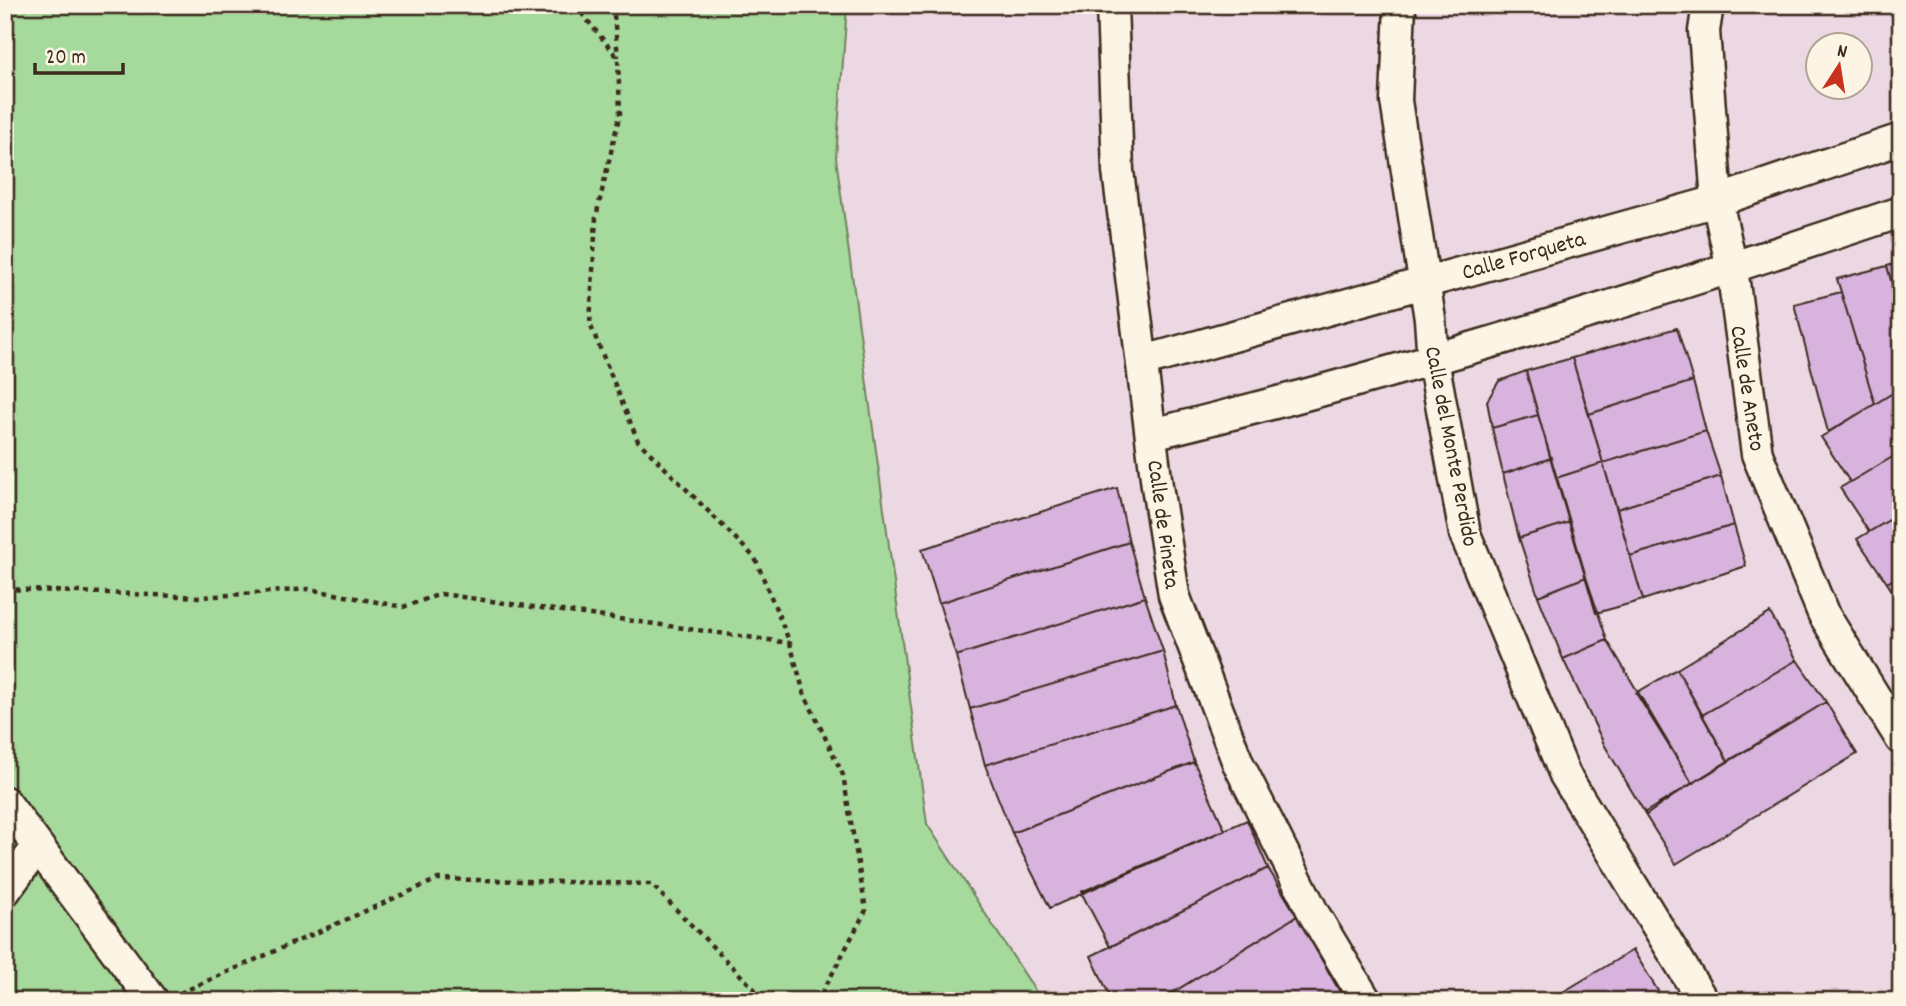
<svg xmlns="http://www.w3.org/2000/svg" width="1906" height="1006" viewBox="0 0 1906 1006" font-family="Dekko,sans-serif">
  <rect width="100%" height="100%" fill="#f5e8e4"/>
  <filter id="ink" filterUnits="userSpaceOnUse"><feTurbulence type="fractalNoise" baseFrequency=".0143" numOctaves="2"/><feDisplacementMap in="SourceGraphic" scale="14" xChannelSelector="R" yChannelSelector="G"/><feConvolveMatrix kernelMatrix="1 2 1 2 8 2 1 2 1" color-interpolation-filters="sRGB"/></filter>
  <g filter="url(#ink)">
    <path fill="#ecd8e2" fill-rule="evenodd" d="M847,5H1901V1001H1042L927,824L836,158ZM1818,46H1860V88H1818Z"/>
    <path fill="#a6da9d" stroke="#70825e" stroke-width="2" d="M5,5H847L836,158L927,824L1042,1001H5Z"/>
    <path fill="#d7b3de" stroke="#3b2a1e" stroke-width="2" d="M1901,262V316L1887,266Z
      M1887,266L1901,316V388L1875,404L1837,279Z
      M1841,292L1875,404L1828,432L1794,304Z
      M1677,328L1693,381L1589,414L1572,358Z
      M1572,358L1603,463L1556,478L1526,371Z
      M1526,371L1538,415L1492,428L1487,401L1499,381Z
      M1693,381L1706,431L1603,463L1589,414Z
      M1901,388V452L1850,482L1821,437Z
      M1538,415L1551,458L1503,474L1492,428Z
      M1706,431L1721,476L1617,509L1603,463Z
      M1901,452V513L1869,532L1840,488Z
      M1551,458L1570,522L1519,538L1503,474Z
      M1603,463L1643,600L1596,613L1556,478Z
      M1721,476L1734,525L1630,556L1617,509Z
      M1117,488L1129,542L939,603L922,549Z
      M1901,513V575L1887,583L1857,539Z
      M1570,522L1586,577L1538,596L1519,538Z
      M1734,525L1746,566L1643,600L1630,556Z
      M1129,542L1145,597L956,656L939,603Z
      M1901,575V604L1887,583Z
      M1586,577L1607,640L1563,659L1538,596Z
      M1145,597L1163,651L970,709L956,656Z
      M1770,613L1797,660L1702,715L1677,669Z
      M1607,640L1692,783L1646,815L1605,746L1563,659Z
      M1163,651L1176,705L985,765L970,709Z
      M1797,660L1826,702L1728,761L1702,715Z
      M1677,669L1728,761L1692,783L1636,693Z
      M1826,702L1857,754L1676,864L1644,813Z
      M1176,705L1194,762L1012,833L985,765Z
      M1194,762L1225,830L1050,908L1012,833Z
      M1247,820L1268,868L1110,947L1081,892Z
      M1268,868L1297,916L1159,1001H1112L1091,956Z
      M1297,916L1345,1001H1159Z
      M1633,950L1661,996L1652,1001H1548Z"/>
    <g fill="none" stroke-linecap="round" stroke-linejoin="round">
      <g stroke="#3b2a1e" stroke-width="35">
        <path id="minor" d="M1112,5L1118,171L1157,486L1174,595L1238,763L1314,914L1366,1001
          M1400,5L1396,101L1430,319L1433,360L1465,534L1565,775L1703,1001
          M1708,5L1704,31L1717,201L1732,268L1757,454L1823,613L1901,739
          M1144,361L1717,201L1901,139
          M1152,434C1405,373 1654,294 1901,212
          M5,802L153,1001
          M5,891L38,846"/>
      </g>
      <path stroke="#3b2a1e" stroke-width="4.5" stroke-dasharray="5 5" stroke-linecap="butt" d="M575,5L618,58L620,113L596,217L590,324L638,441L755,558L790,643L804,693L843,775L866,910L818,1001
        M613,5L618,57
        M5,589L202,597L309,589L403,607L441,594L790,643
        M180,993L438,879L651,884L766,1001"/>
      <use href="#minor" stroke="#fcf5e5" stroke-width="30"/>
    </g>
  </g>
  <g text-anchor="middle" stroke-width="5" stroke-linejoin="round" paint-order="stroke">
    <g font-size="23" fill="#3b2a1e" stroke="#fcf5e5">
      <text transform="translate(1523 254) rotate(-16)" y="8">Calle Forqueta</text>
      <text transform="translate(1749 388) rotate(81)" y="8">Calle de Aneto</text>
      <text transform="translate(1453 446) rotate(79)" y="8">Calle del Monte Perdido</text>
      <text transform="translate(1165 524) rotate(82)" y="8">Calle de Pineta</text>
    </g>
  </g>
  <rect width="1906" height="1006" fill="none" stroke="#fcf5e5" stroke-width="28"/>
  <rect x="14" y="14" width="1878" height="978" fill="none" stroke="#3b2a1e" stroke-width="2.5" filter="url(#ink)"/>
  <g transform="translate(1839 66) rotate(12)"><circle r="33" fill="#fcf5e5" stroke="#afa495" stroke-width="2"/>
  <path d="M0-5L12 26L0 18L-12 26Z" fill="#c8321e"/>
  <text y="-10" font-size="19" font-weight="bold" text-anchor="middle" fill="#3b2a1e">N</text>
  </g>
  <path d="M35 63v10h88v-10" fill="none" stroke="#3b2a1e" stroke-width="3.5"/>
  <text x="46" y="63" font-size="21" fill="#3b2a1e" stroke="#fcf5e5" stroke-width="5" paint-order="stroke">20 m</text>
</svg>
